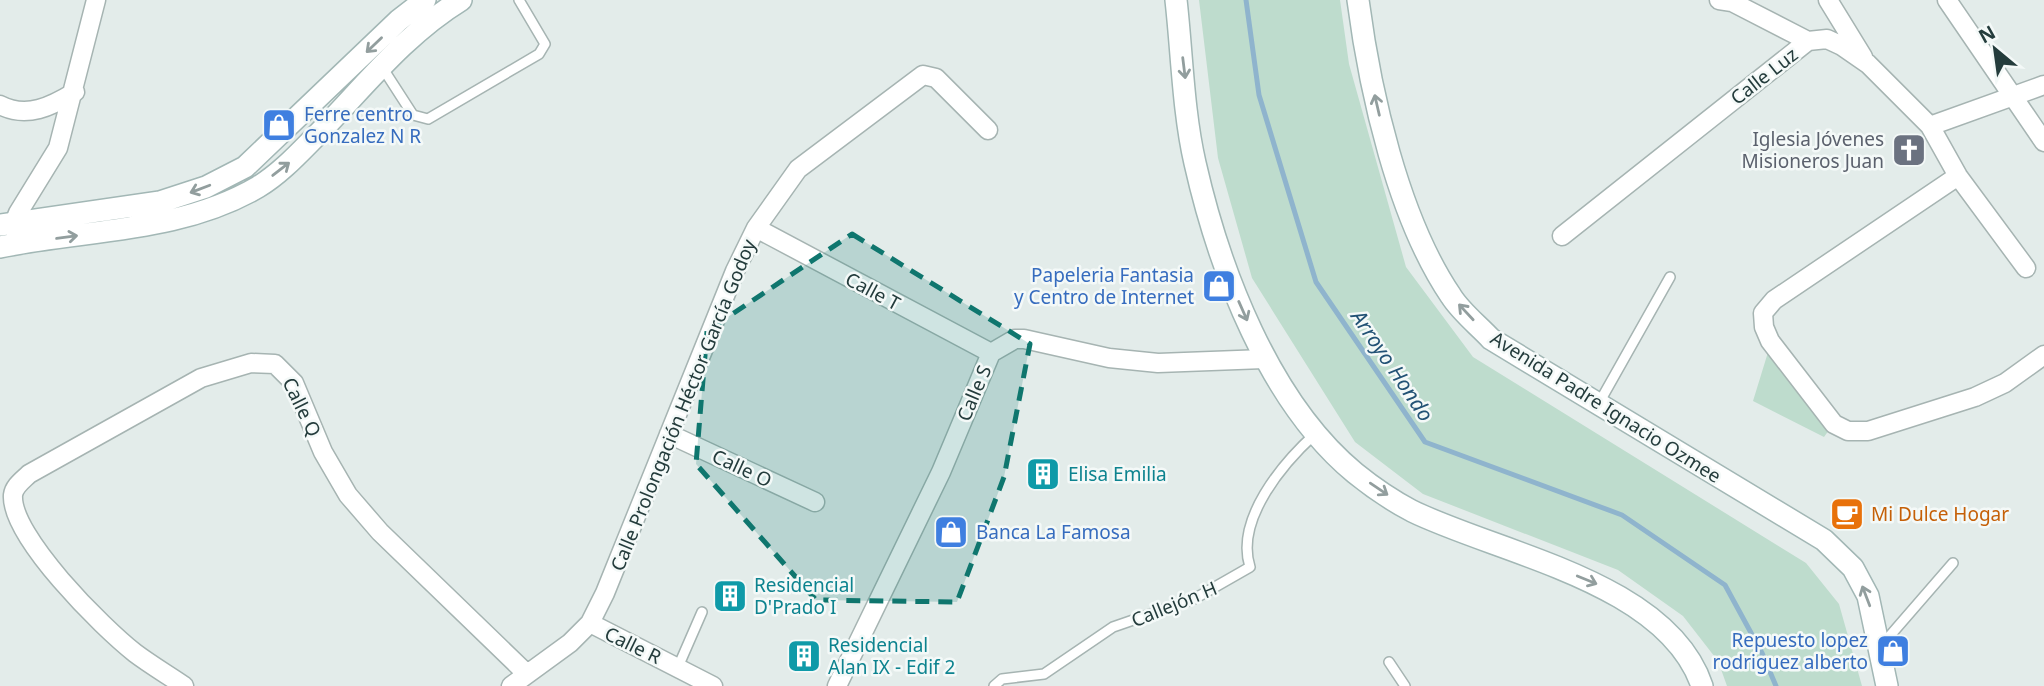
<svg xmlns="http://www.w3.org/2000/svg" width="2044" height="686" viewBox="0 0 2044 686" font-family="'Noto Sans',sans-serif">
  <rect width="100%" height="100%" fill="#e3ecea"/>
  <path fill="#bedccd" d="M1199,0H1340L1349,64L1406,267L1473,357L1806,563L1839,604L1862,686H1727L1718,661L1683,616L1618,570L1423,494L1355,442L1252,278L1218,158Z
    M1769,349L1829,430L1824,437L1753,401Z"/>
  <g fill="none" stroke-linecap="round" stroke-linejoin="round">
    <path stroke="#8fb4cd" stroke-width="5" d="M1246,0L1259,95L1316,282L1425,442L1622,515L1725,585L1762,653L1776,686"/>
    <g stroke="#a6b4b2" stroke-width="12">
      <path id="lane" d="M382,67L413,115L428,119L539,54L545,44L519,0
        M1599,403L1670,277
        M1881,646L1953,563
        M1389,662L1405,686
        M678,667L702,612
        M994,686L1002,679L1044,674L1113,627L1194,599L1250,567C1235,520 1282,464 1315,434"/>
    </g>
    <g stroke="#a6b4b2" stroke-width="21">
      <path id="street" d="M1719,0L1732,2L1808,41
        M1828,0L1863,57
        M1947,0L2044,142
        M0,105C27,119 52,106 75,92
        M1930,126L2044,85
        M1958,176L1774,300L1763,313L1764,327L1770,341L1834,424L1848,431H1868L1975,397L2005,383L2044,355
        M756,228L991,353
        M15,231L14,223L18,213L58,148L96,0
        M1562,236L1808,41L1827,39L1842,46L1868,64L1930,126L1958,176L2026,268
        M669,434L815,502
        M590,623L713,686
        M184,686C168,675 151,665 135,653C103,628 10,536 13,495C14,486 23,480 29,474L201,378L251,363L275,364L294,383L323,452L348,495L380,532L527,674
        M511,686L570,643L590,623L605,593L735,271L756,228L798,169L923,75L936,78L988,130
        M837,686L941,472L991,353L1015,339H1024L1109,358L1158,363L1264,359"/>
    </g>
    <g stroke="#a2b7b5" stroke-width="24">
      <path id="secondary" d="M1176,0C1182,53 1183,111 1195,163C1219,269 1269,402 1355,473C1371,486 1393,501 1412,511C1500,554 1667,582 1702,686
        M1358,0C1370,92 1398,218 1451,296C1461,312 1478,325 1491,339L1824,540L1853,568L1868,596L1887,686
        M0,225L160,202L206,187L245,167L399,20L425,0
        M0,247C87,229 179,233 258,187C281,173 299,153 318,134C364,87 404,35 461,0"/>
    </g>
    <use href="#lane" stroke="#fff" stroke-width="9"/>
    <use href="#street" stroke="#fff" stroke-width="18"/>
    <use href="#secondary" stroke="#fff" stroke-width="21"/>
  </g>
  <defs><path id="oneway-shaft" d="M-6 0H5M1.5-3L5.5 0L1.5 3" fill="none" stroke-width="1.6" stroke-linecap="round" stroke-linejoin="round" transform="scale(1.75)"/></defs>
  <g stroke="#929e9e">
    <use href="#oneway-shaft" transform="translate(374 45) rotate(136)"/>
    <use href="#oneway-shaft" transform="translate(1184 68) rotate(83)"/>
    <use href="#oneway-shaft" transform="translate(1377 105) rotate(-103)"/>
    <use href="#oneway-shaft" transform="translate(281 169) rotate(-38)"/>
    <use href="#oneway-shaft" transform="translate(200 189) rotate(159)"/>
    <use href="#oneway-shaft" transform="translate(67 237) rotate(-8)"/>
    <use href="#oneway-shaft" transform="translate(1243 311) rotate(66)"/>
    <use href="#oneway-shaft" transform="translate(1466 312) rotate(-133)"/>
    <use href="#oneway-shaft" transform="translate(1379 489) rotate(34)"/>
    <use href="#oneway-shaft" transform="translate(1587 580) rotate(22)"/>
    <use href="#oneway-shaft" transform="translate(1866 596) rotate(-111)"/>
  </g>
  <path fill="#0f766e" fill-opacity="0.2" stroke="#0f766e" stroke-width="5" stroke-dasharray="14 9" stroke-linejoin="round" d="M852,234L1030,344L1004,477L957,602L816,600L696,464L707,331Z"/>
  <defs>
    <g id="shop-square" transform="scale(1.75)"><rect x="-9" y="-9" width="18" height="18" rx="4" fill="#3f7fe0" stroke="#f4f9f8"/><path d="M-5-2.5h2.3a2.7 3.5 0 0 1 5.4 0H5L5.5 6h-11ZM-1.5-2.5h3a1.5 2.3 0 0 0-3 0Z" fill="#fff"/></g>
    <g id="church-square" transform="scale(1.75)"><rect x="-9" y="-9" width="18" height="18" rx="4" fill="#6b7280" stroke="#f4f9f8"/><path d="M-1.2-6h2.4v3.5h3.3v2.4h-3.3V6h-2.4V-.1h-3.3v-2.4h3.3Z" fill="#fff"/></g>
    <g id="building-square" transform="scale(1.75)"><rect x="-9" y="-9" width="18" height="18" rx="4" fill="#0f9aa8" stroke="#f4f9f8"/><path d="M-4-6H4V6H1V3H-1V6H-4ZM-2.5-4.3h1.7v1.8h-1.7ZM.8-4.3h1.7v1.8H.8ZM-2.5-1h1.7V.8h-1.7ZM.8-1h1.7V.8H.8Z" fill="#fff"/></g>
    <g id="cafe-square" transform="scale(1.75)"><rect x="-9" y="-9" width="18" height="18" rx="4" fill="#e8710a" stroke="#f4f9f8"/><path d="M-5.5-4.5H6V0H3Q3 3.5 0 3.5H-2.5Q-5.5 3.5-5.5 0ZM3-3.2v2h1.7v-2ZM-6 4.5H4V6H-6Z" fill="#fff"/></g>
  </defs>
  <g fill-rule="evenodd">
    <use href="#shop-square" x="279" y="125"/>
    <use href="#church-square" x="1909" y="150"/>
    <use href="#shop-square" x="1219" y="286"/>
    <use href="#building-square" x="1043" y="474"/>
    <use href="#cafe-square" x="1847" y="514"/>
    <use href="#shop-square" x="951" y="532"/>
    <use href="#building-square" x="730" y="596"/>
    <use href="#shop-square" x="1893" y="651"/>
    <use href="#building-square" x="804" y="656"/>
  </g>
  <g text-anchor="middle" stroke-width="5" stroke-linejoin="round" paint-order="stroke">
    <g font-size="19" fill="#243c3c" stroke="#f4f9f8">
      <text transform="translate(1764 76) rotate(-38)" y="7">Calle Luz</text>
      <text transform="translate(873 291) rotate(28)" y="7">Calle T</text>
      <text transform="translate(974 393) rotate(-67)" y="7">Calle S</text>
      <text transform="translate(683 405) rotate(-68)" y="7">Calle Prolongación Héctor García Godoy</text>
      <text transform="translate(302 407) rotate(64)" y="7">Calle Q</text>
      <text transform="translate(1606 407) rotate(32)" y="7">Avenida Padre Ignacio Ozmee</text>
      <text transform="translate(742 468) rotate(25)" y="7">Calle O</text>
      <text transform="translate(1174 604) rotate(-22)" y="7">Callejón H</text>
      <text transform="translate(633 645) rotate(26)" y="7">Calle R</text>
    </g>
    <g font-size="19" fill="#366cbe" stroke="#f4f9f8" text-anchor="start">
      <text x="304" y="121">Ferre centro<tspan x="304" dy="22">Gonzalez N R</tspan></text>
      <text x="1194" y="282" text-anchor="end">Papeleria Fantasia<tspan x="1194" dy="22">y Centro de Internet</tspan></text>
      <text x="976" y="539">Banca La Famosa</text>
      <text x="1868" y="647" text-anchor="end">Repuesto lopez<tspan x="1868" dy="22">rodriguez alberto</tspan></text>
    </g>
    <g font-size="19" fill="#5b616d" stroke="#f4f9f8" text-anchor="end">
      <text x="1884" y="146">Iglesia Jóvenes<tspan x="1884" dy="22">Misioneros Juan</tspan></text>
    </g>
    <g font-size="19" fill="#0d838f" stroke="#f4f9f8" text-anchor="start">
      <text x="1068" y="481">Elisa Emilia</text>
      <text x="754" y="592">Residencial<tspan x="754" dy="22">D'Prado I</tspan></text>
      <text x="828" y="652">Residencial<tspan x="828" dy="22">Alan IX - Edif 2</tspan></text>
    </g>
    <g font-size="19" fill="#c56008" stroke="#f4f9f8" text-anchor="start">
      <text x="1871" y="521">Mi Dulce Hogar</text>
    </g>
    <g font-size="21" font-style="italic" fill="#225275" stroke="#f4f9f8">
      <text transform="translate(1392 366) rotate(56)" y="7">Arroyo Hondo</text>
    </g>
  </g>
  <g transform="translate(1995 49) rotate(331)" stroke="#f4f9f8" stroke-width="5" paint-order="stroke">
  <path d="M0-5L12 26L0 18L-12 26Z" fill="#243c3c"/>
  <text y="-10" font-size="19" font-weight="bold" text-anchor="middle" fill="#243c3c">N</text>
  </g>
</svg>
